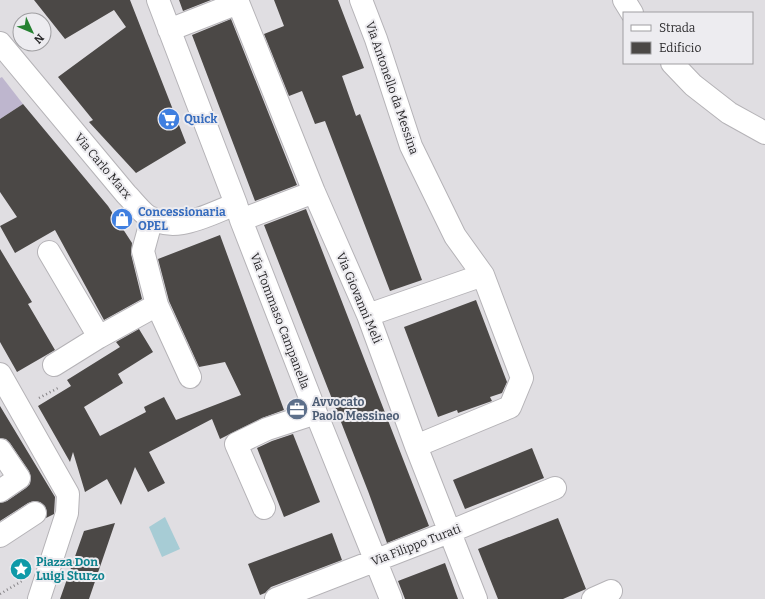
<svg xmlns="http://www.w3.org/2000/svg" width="765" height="599" viewBox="0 0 765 599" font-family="Bitter,serif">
  <rect width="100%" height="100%" fill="#e0dee2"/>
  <path fill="#beb6ce" d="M2,77L23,104L0,119V78Z"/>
  <path fill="#a7ccd5" d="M165,517L180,549L162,557L149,527Z"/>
  <path fill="#4b4846" d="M34,0H130L186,143L136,173L89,122L93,120L58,77L126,27L114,10L65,39Z
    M179,0H211L183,11Z
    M274,0H338L364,68L342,76L356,116L360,114L422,280L390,291L325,121L315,124L302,91L289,96L264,34L284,26Z
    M231,19L297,185L255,201L192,35Z
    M23,104L108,206L132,243L131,254L142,299L104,320L55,230L15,253L0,226L17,217L0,192V119Z
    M306,209L429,526L387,543L368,491L264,225Z
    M220,235L284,410L262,418L220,439L212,419L149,452L165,483L148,492L135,467L121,505L107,479L85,492L73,452L70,462L38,406L71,386L67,380L120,347L116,342L139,329L153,352L118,374L123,383L84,407L100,436L146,412L144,407L164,397L176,420L241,395L225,362L199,367L169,301L158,259Z
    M0,249L32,302L28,304L55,350L17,372L0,342Z
    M476,300L507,382L502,393L490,397L492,401L458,413L457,410L438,417L404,327Z
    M0,406L55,497L54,514L46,518L47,512L45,506L40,502L34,501L28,503L0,521V503L7,501L26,488L30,484L31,477L29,471L10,443L6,439L0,438Z
    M293,434L320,502L284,517L257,448L272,441Z
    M532,448L544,478L465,509L453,480Z
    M558,518L586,589L563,599H498L478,549Z
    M115,523L89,599H60L84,531Z
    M332,533L342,560L271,587L265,593L260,595L248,564Z
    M445,563L458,599H405L398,581Z"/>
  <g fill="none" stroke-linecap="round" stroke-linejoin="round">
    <g stroke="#b5b3b7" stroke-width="24">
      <path id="minor" d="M158,0L236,204L241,220L316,413L391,599
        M237,0L314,192L368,315L416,446L476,599
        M361,0L376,39L411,146L455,236L483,275L522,378L510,407L416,446
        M624,0L632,13
        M169,30L238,3
        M0,43L126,194C132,200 138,208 145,214C172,237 209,214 236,204
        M672,63L693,85L729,113L765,133
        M152,218L143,251L157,305L190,377
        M241,220L314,192
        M49,252L99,337L157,305
        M368,315L483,275
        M54,365L99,337
        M0,374L68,494L67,513L39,599
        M0,450L19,478L0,491
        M264,508L236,444L267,429L316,413
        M0,536L35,513
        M276,599L449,532L555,488
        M593,599L611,591"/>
    </g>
    <path stroke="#858386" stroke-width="2.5" stroke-dasharray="1 3" stroke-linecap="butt" d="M39,398L60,387
      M0,594L22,581"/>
    <use href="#minor" stroke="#fff" stroke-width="22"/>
  </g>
  <defs>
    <g id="supermarket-disc" transform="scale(1.15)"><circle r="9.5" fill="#3f7fe0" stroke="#edecf0"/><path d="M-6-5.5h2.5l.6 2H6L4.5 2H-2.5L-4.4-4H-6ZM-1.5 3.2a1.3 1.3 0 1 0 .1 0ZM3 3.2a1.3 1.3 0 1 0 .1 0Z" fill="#fff"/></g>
    <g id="shop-disc" transform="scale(1.15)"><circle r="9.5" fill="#3f7fe0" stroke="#edecf0"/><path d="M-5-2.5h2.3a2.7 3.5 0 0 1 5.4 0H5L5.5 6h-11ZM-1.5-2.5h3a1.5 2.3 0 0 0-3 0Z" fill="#fff"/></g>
    <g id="office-disc" transform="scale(1.15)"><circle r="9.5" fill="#5c6f8a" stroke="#edecf0"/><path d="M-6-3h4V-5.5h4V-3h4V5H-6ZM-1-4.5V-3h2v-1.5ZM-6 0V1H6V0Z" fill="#fff"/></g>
    <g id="sight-disc" transform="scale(1.15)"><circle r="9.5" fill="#0f9aa8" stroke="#edecf0"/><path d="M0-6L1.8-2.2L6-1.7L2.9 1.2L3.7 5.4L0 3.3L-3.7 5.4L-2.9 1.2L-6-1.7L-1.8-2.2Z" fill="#fff"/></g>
  </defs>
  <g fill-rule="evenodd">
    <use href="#supermarket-disc" x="169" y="119"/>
    <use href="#shop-disc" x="122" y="219"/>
    <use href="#office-disc" x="297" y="409"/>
    <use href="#sight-disc" x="21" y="569"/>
  </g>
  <g text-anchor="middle" stroke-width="4" stroke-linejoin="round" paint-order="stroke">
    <g font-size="12" fill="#29282a" stroke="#edecf0">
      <text transform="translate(392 88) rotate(71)" y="4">Via Antonello da Messina</text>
      <text transform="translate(103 166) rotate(50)" y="4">Via Carlo Marx</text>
      <text transform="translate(359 298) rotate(67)" y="4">Via Giovanni Meli</text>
      <text transform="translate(280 321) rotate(69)" y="4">Via Tommaso Campanella</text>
      <text transform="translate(416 545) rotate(-21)" y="4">Via Filippo Turati</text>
    </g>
    <g font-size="12" font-weight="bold" fill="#366cbe" stroke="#edecf0" text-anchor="start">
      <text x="184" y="123">Quick</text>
      <text x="138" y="216">Concessionaria<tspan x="138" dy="14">OPEL</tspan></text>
    </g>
    <g font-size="12" font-weight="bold" fill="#4e5e75" stroke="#edecf0" text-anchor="start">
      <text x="312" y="406">Avvocato<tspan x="312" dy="14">Paolo Messineo</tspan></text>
    </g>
    <g font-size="12" font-weight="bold" fill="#0d838f" stroke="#edecf0" text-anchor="start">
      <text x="36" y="566">Piazza Don<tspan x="36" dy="14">Luigi Sturzo</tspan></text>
    </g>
  </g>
  <rect x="623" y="12" width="130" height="52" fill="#edecf0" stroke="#9f9ea1"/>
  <rect x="631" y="25" width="20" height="6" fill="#ffffff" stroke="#9f9ea1"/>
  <text x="659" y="32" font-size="12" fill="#29282a">Strada</text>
  <rect x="631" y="42" width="20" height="12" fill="#4b4846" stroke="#9f9ea1"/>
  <text x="659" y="52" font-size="12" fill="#29282a">Edificio</text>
  <g transform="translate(32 32) rotate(134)"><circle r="19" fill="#edecf0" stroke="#9f9ea1"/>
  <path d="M0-3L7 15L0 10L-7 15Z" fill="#268132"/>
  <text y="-6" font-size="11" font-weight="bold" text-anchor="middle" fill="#29282a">N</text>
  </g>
</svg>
